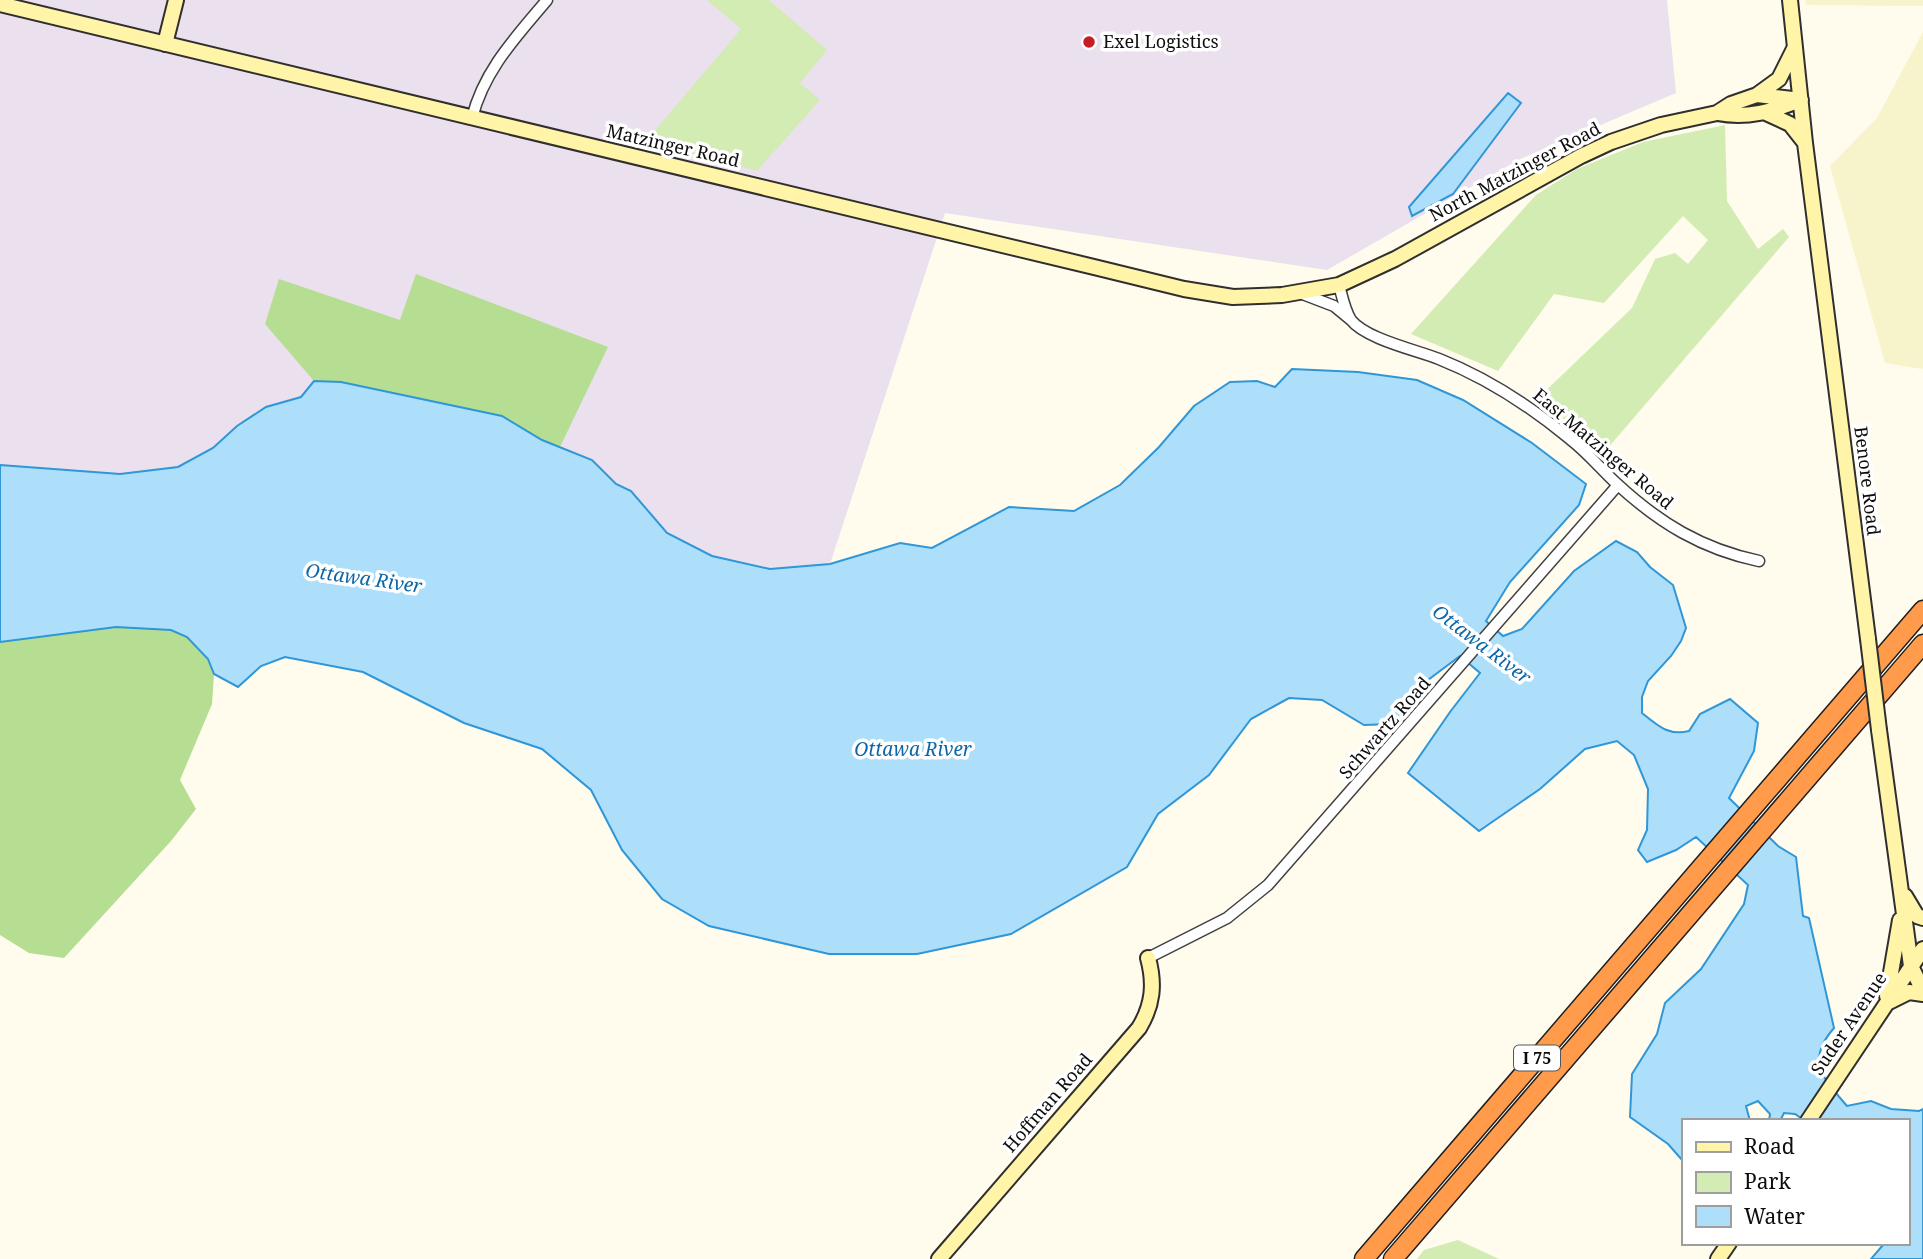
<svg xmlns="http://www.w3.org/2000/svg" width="1923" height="1259" viewBox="0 0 1923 1259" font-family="'Noto Serif',serif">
  <rect width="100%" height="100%" fill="#fffbed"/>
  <path fill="#ebe0ed" d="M0,0H1667L1676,93L1518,160L1327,270L945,213L830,564L770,569L712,556L667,533L631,491L616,484L592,460L542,440L314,381L301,397L266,407L237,426L213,448L178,467L120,474L0,465Z"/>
  <path fill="#f7f3cb" d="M1805,0H1923V6L1806,5Z
    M1923,32V368L1922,369L1885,363L1830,166L1877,118Z"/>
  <path fill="#d2ecb4" d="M707,0H769L827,50L800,83L820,100L757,171L646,141L741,29Z
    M1725,125L1727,201L1758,249L1783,229L1789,237L1601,456L1535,401L1632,308L1655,259L1675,253L1688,264L1708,240L1683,216L1604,303L1554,294L1498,371L1411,334L1536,195L1577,169L1643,142Z
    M1458,1240L1499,1259H1417L1424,1250Z"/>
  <path fill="#b5de92" d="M416,274L608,347L560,447L542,440L502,416L341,382L314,381L265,324L279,279L400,320Z
    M116,627L171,630L187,637L208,659L214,674L212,704L180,780L196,809L171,841L64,958L29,953L0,935V642Z"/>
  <path fill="#addffb" stroke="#2f96d7" stroke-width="2" d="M1508,93L1521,103L1453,194L1412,216L1409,207Z
    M1292,369L1358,372L1417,380L1463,400L1532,443L1586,484L1579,505L1510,582L1486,621L1503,636L1522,629L1574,571L1616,541L1637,552L1650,567L1673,585L1686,628L1681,641L1671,656L1648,681L1642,697V713C1658,726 1668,736 1689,731L1700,714L1730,699L1758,723L1754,751L1729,798L1778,846L1796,857L1803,916L1809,918L1834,1028C1805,1061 1823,1078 1847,1106L1871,1101L1891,1109L1919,1111L1923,1109V1259H1871L1883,1245L1882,1243H1907V1121H1805L1795,1114L1784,1113L1780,1121H1769L1770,1114L1758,1101L1746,1106L1750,1121H1683V1161L1668,1144L1630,1117L1632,1074L1657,1034L1665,1003L1701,969L1744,904L1748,885L1696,837L1676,850L1647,862L1638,850L1647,830L1648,789L1634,755L1617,741L1585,749L1540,789L1479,831L1408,773L1450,712L1480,673L1460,656L1424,683L1393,724L1364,725L1322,700L1289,698L1251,719L1209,775L1158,814L1127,867L1011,934L917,954H829L709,926L662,899L622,850L591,790L542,749L464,723L363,672L285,657L261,666L238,687L214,674L208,659L187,637L171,630L116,627L0,642V465L120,474L178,467L213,448L237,426L266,407L301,397L314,381L341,382L502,416L542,440L592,460L616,484L631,491L667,533L712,556L770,569L830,564L900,543L932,548L1009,507L1074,511L1120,485L1159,447L1194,406L1230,382L1257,381L1275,387Z"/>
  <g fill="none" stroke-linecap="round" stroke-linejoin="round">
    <g stroke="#404040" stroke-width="13">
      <path id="street" d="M472,118C484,70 516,37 547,0
        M1339,285C1342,296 1345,311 1351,320C1366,339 1416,350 1439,359C1487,378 1530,406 1570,439C1587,452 1601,469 1616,483C1659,523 1702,549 1759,561
        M1300,293L1334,306L1351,320
        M1148,958L1227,918L1268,885L1618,485"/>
    </g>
    <g stroke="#2f2f2f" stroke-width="18">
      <path id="secondary" d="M1790,0L1805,143L1868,639
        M0,4L1094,267L1184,289L1233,297L1282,295L1339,285L1395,259L1581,156L1611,142L1661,125L1717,113L1731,104L1757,95L1801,100
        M165,44L176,0
        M1757,95L1779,79L1795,47
        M1717,113C1748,119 1772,111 1800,100
        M1766,113L1790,124L1805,143
        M1879,730L1911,966L1923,991
        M1905,896L1917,916L1923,918
        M1887,996L1900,920
        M1887,1003L1909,992L1923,994
        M1808,1121L1923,949
        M939,1259L1139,1028C1153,1005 1155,984 1148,958
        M1718,1259L1729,1243"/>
    </g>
    <g stroke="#1e1e1e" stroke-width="21">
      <path id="highway" d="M1364,1259L1923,610
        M1393,1259L1923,644"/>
    </g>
    <use href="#street" stroke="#fff" stroke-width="10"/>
    <use href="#secondary" stroke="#fff4a8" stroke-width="14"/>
    <use href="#highway" stroke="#ff9b4b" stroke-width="18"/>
    <g stroke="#2f2f2f" stroke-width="18" stroke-linecap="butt">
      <path id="secondary-bridge" d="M1868,639L1879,730"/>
    </g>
    <use href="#secondary-bridge" stroke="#fff4a8" stroke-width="14"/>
  </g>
  <circle fill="#c71b25" stroke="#fff" stroke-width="2.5" cx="1089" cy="42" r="7"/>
  <g text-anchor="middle" stroke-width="7" stroke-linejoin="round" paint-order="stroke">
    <rect fill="#fff" stroke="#565656" stroke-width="2" x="1514" y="1045.5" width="46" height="25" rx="5"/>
    <g font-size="16" font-weight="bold" fill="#0d0d0d">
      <text x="1537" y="1064">I 75</text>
    </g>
    <g font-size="18" fill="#0d0d0d" stroke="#fff" text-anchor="start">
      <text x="1103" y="48">Exel Logistics</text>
    </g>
    <g font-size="18" fill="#0d0d0d" stroke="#fff">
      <text transform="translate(673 146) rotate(13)" y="6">Matzinger Road</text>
      <text transform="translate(1515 172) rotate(-28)" y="6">North Matzinger Road</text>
      <text transform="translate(1603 449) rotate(40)" y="6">East Matzinger Road</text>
      <text transform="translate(1867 481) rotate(83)" y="6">Benore Road</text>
      <text transform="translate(1385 728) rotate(-49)" y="6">Schwartz Road</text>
      <text transform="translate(1849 1024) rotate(-56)" y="6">Suder Avenue</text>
      <text transform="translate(1048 1103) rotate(-49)" y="6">Hoffman Road</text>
    </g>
    <g font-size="19" font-style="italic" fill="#0d66a8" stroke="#fff">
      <text transform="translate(364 578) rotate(8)" y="7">Ottawa River</text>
      <text transform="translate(1482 644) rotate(37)" y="7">Ottawa River</text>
      <text x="913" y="756">Ottawa River</text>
    </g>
  </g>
  <rect x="1682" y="1119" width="228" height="126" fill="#ffffff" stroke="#9e9e9e" stroke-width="2"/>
  <rect x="1696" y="1142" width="35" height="10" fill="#fff4a8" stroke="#9e9e9e" stroke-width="2"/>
  <text x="1744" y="1154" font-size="21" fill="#0d0d0d">Road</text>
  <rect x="1696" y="1172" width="35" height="21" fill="#d2ecb4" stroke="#9e9e9e" stroke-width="2"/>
  <text x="1744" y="1189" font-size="21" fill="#0d0d0d">Park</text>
  <rect x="1696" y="1206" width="35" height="21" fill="#addffb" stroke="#9e9e9e" stroke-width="2"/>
  <text x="1744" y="1224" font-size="21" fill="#0d0d0d">Water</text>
</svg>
